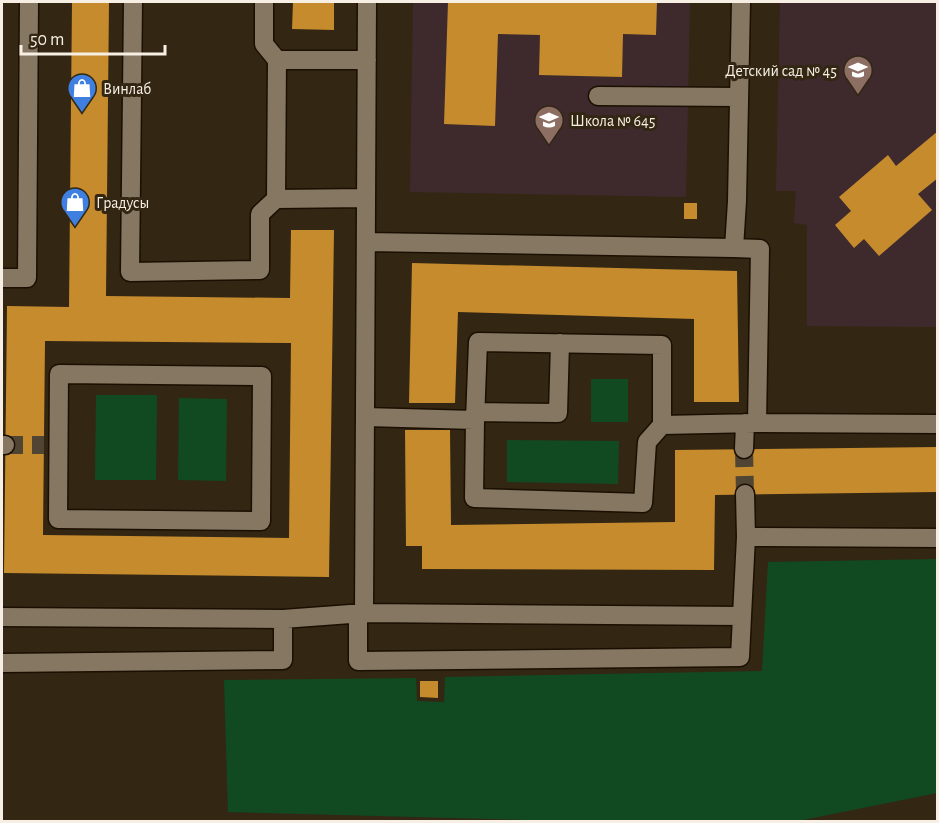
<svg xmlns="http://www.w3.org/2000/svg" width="939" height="823" viewBox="0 0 939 823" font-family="'Alegreya Sans',sans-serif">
  <rect width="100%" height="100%" fill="#332714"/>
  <path fill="#3e2a2d" d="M413,2H690L686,197L410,192Z
    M780,2H937V327L807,326V225L794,223L796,191H776Z"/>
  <path fill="#114a21" d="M591,379H628V422H591Z
    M96,395H157L156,480H95Z
    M179,398L227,399L226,481L178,480Z
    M507,440L619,441L618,484L507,482Z
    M937,559V793L793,822L562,821L228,812L224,680L416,678L417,701L444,702L445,677L762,671L768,562Z"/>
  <path fill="#c58b2d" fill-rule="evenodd" d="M72,2H109L106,296L290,298L291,230H334L329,577L4,573L7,306L69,307ZM45,341L291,343L289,538L43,535Z
    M293,2H334V30L292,29Z
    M448,2H657L656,35L623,34L622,77L539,75L540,35L498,34L495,126L444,124Z
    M938,131V178L918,194L932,210L879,256L864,239L854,248L835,225L851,211L839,197L888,155L896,166Z
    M684,203H697V219H684Z
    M412,263L737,271L739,402H694V319L458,312L455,403H409Z
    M405,430H450L451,525L675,522V450L938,447V492L715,495L714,570L422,569V546H406Z
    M420,681H438V698L420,697Z"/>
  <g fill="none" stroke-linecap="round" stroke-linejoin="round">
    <path stroke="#504533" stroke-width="18" stroke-dasharray="18 9" stroke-linecap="butt" d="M5,445H44
      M744,449L745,494"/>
    <g stroke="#1b0f01" stroke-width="21">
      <path id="minor" d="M133,2L130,272L260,270V214L276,199
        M264,2V44L277,60
        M598,96L739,97
        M366,198L276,199L277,60H367
        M366,242L734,248L737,201L741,2
        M734,248L760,249L757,423L938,424
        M2,278H27L29,2
        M59,374L262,376L261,521L58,519Z
        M475,412L558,413L560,343
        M365,417L475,420L478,342L662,345V425L757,423
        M475,420L474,498L643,503L647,442L662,425
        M2,445H5
        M744,449L745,423
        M745,494L746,537
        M364,613L367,2
        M358,614V661L740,657L742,616
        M2,617L283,619L364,613L742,616L746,537L938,538
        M2,663L283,660V619"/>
    </g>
    <use href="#minor" stroke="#867762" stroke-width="18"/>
  </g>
  <defs>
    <g id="school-pin" transform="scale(1.5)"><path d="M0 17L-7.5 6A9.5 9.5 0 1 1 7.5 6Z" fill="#8d6e63" stroke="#332714"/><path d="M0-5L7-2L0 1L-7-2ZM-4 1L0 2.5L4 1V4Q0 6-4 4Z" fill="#fff"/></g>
    <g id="shop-pin" transform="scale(1.5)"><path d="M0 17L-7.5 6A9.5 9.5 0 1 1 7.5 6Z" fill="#3f7fe0" stroke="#332714"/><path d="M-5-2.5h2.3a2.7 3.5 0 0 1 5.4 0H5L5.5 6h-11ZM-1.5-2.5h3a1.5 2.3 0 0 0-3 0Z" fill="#fff"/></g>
  </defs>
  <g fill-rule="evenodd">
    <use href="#school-pin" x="858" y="70"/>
    <use href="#shop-pin" x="82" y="88"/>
    <use href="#school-pin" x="549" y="120"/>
    <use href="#shop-pin" x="75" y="202"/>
  </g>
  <g text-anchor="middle" stroke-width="6" stroke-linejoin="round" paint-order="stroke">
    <g font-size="16" fill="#f7efe3" stroke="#332714" text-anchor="start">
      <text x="837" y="76" text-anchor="end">Детский сад № 45</text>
      <text x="103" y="94">Винлаб</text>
      <text x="570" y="126">Школа № 645</text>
      <text x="96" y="208">Градусы</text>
    </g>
  </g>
  <rect width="939" height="823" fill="none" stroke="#f7efe3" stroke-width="6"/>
  <path d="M21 45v9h144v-9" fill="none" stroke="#f7efe3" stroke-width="3"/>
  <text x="30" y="45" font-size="18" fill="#f7efe3" stroke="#332714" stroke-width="4.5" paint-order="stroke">50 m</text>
</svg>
